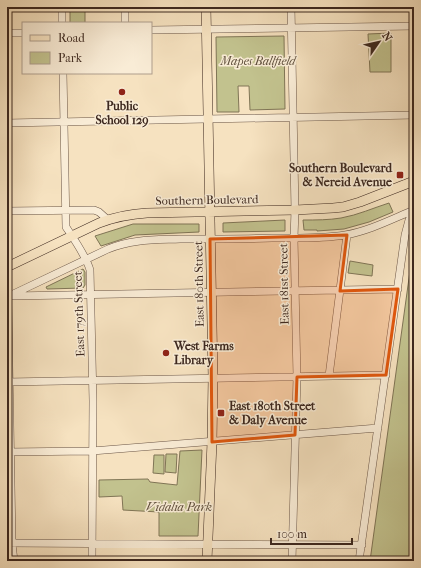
<svg xmlns="http://www.w3.org/2000/svg" width="421" height="568" viewBox="0 0 421 568" font-family="'IM FELL French Canon',serif">
  <rect width="100%" height="100%" fill="#f6e2c0"/>
  <filter id="stains"><feTurbulence type="fractalNoise" baseFrequency=".005" numOctaves="4"/><feColorMatrix values="0 0 0 0 .2 0 0 0 0 .09 0 0 0 0 .02 0 0 0 .5 -.17"/></filter>
  <radialGradient id="worn" r=".72"><stop offset=".6" stop-color="#630" stop-opacity="0"/><stop offset="1" stop-color="#630" stop-opacity=".3"/></radialGradient>
  <path fill="#c2c28e" stroke="#807556" d="M70,7H85V23H70Z
    M391,33V72H370L368,34Z
    M284,36L285,109L250,110L249,86H238L239,112H217L216,37Z
    M389,203L393,212L369,222L344,229L317,231V230H304L303,220C316,220 329,220 341,218C358,215 373,208 389,203Z
    M285,220V231L223,232V223Z
    M133,224H199V232L135,235L101,246L95,236Z
    M414,242V561H370Z
    M350,261L373,265L372,276L348,273Z
    M83,269L85,272V285L83,288L47,289L46,287Z
    M202,450L198,536H159V512L123,510L122,496L99,497V480L148,479L150,482L177,485L180,451Z
    M166,454H177L176,473L165,472Z
    M154,455H164V474L153,473Z"/>
  <g fill="none" stroke-linecap="round" stroke-linejoin="round">
    <g stroke="#6b5647" stroke-width="8">
      <path id="minor" d="M62,7V23
        M125,7V23
        M291,7L295,210L294,238L297,377L292,561
        M151,30L414,26
        M7,33H23
        M63,73L66,227C74,239 86,256 90,270L93,401L92,561
        M7,123L414,115
        M7,211L94,210L99,212L108,220
        M7,269L8,305L12,544L14,561
        M12,296L398,289
        M7,297L108,249C132,239 155,240 180,239C211,239 241,239 272,238C296,238 322,239 345,235C369,231 392,219 414,210
        M329,376L347,235
        M7,382L386,375
        M7,452L92,451L378,428
        M7,543L362,545
        M359,561L405,235L409,220L414,210"/>
    </g>
    <g stroke="#3d281f" stroke-width="10">
      <path id="major" d="M206,7L213,378L212,442L207,561
        M7,267L99,223C115,217 130,214 147,213L295,210L333,208L343,207L360,202L414,181"/>
    </g>
    <use href="#minor" stroke="#f9ecd6" stroke-width="7"/>
    <use href="#major" stroke="#f6e2c0" stroke-width="9"/>
  </g>
  <path fill="#df570d" fill-opacity="0.2" stroke="#df570d" stroke-width="3" stroke-linejoin="round" d="M347,235L340,291L398,289L386,375L297,377L295,435L212,442L210,239Z"/>
  <g fill="#8f2418" stroke="#f9ecd6" stroke-width="1.5">
    <circle cx="122" cy="92" r="4"/>
    <rect x="396" y="171" width="8" height="8" rx="2"/>
    <circle cx="166" cy="353" r="4"/>
    <rect x="217" y="409" width="8" height="8" rx="2"/>
  </g>
  <g text-anchor="middle" stroke-width="3" stroke-linejoin="round" paint-order="stroke">
    <g font-size="12" font-style="italic" fill="#5e4e3b" stroke="#f9ecd6">
      <text x="258" y="65">Mapes Ballfield</text>
      <text x="179" y="511">Vidalia Park</text>
    </g>
    <g font-size="12" font-weight="bold" fill="#3d281f" stroke="#f9ecd6" text-anchor="start">
      <text x="122" y="110" text-anchor="middle">Public<tspan x="122" dy="14">School 129</tspan></text>
      <text x="392" y="172" text-anchor="end">Southern Boulevard<tspan x="392" dy="14">&amp; Nereid Avenue</tspan></text>
      <text x="174" y="350">West Farms<tspan x="174" dy="14">Library</tspan></text>
      <text x="229" y="410">East 180th Street<tspan x="229" dy="14">&amp; Daly Avenue</tspan></text>
    </g>
    <g font-size="12" fill="#3d281f" stroke="#f9ecd6">
      <text transform="translate(207 200) rotate(-1)" y="4">Southern Boulevard</text>
      <text transform="translate(199 284) rotate(-91)" y="4">East 180th Street</text>
      <text transform="translate(284 284) rotate(-91)" y="4">East 181st Street</text>
      <text transform="translate(79 314) rotate(-92)" y="4">East 179th Street</text>
    </g>
  </g>
  <rect width="421" height="568" fill="none" stroke="#f6e2c0" stroke-width="24"/>
  <rect x="8" y="8" width="405" height="552" fill="none" stroke="#3d281f" stroke-width="2"/>
  <rect x="12" y="12" width="397" height="544" fill="none" stroke="#3d281f"/>
  <rect x="22" y="22" width="130" height="52" fill="#f9ecd6" stroke="#ae9e8d"/>
  <rect x="30" y="35" width="20" height="6" fill="#f6e2c0" stroke="#ae9e8d"/>
  <text x="58" y="42" font-size="12" fill="#3d281f">Road</text>
  <rect x="30" y="52" width="20" height="12" fill="#c2c28e" stroke="#ae9e8d"/>
  <text x="58" y="62" font-size="12" fill="#3d281f">Park</text>
  <g transform="translate(379 42) rotate(56)" stroke="#f9ecd6" stroke-width="3" paint-order="stroke">
  <path d="M0-3L7 15L0 10L-7 15Z" fill="#3d281f"/>
  <text y="-6" font-size="11" font-weight="bold" text-anchor="middle" fill="#3d281f">N</text>
  </g>
  <path d="M271 538v6h81v-6" fill="none" stroke="#3d281f" stroke-width="2"/>
  <text x="277" y="538" font-size="12" fill="#3d281f" stroke="#f9ecd6" stroke-width="3" paint-order="stroke">100 m</text>
  <rect width="100%" height="100%" filter="url(#stains)"/>
  <rect width="100%" height="100%" fill="url(#worn)"/>
</svg>
